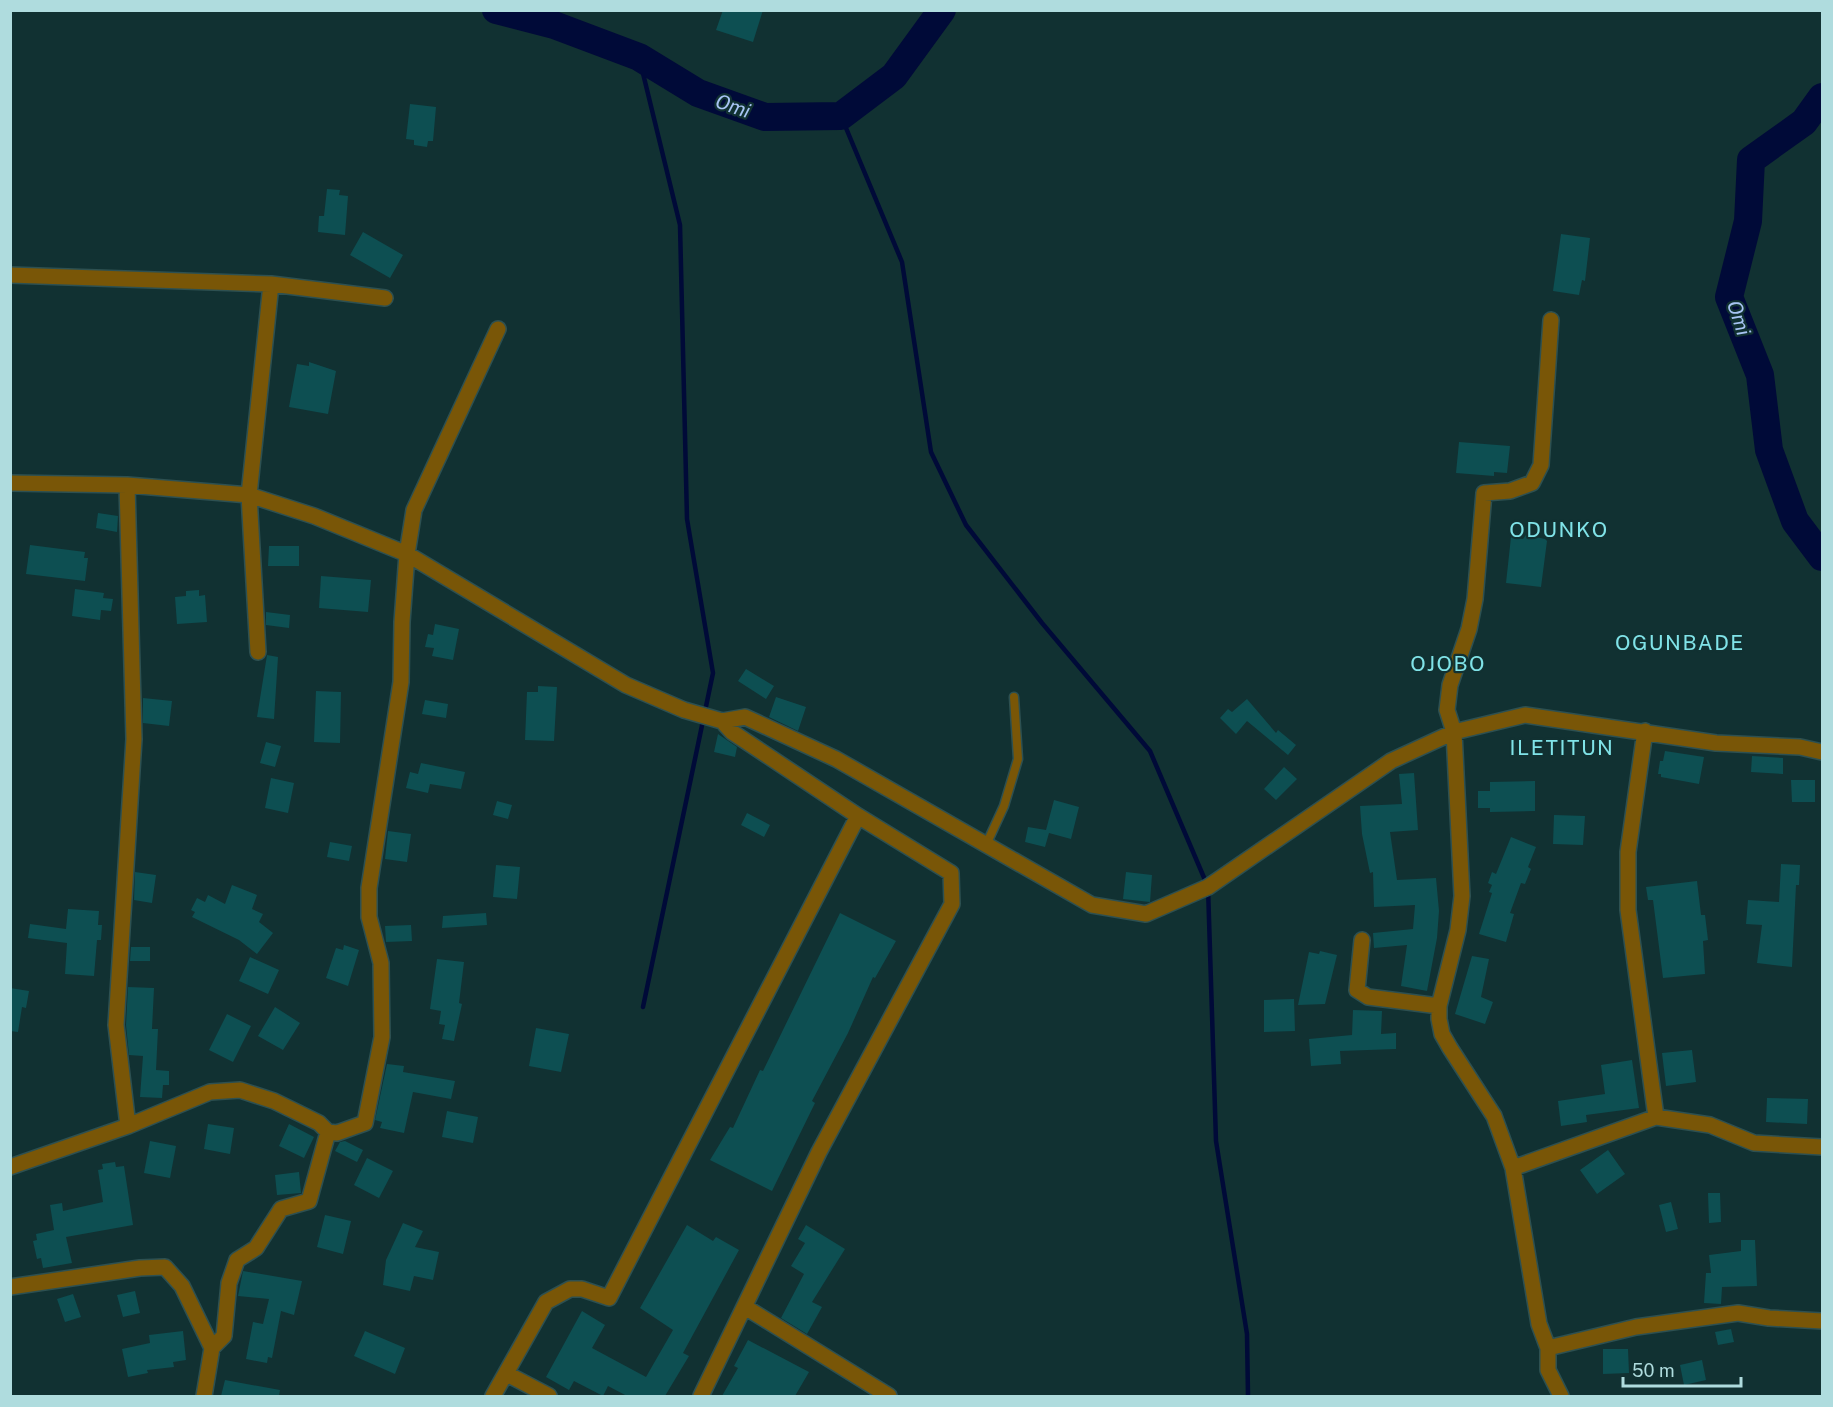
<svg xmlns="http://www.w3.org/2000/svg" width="1833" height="1407" viewBox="0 0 1833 1407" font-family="'Public Sans',sans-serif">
  <rect width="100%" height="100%" fill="#113132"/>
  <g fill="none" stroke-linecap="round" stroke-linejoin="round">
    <path stroke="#000a38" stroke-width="4.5" d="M639,57L680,225L687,519L713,673L643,1007
      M841,116L902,262L931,452L966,525L1042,623L1150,751L1208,887L1216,1141L1247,1334L1248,1396"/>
    <path stroke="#000a38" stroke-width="28" d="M496,10L554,25L639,57L698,93L765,117L841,116L894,76L942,10
      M1822,97L1804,122L1751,160L1748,221L1729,297L1760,375L1769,450L1795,521L1822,557"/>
  </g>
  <path fill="#0d4f52" d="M723,10H763L753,42L716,30Z
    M410,104L436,107L433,141H428L427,147L414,145V140L406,139Z
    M327,189L340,190L339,195L348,196L345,235L318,232L319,216H324Z
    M363,232L403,255L390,278L350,255Z
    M1561,234L1590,238L1585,281L1582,280L1579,295L1553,291Z
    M309,362L336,371L328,414L289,407L297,364L309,366Z
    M1459,442L1510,446L1507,473L1494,472V476L1456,473Z
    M98,513L118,516L117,532L96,528Z
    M1526,535L1545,539L1547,541L1541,587L1506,583L1511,537L1523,539Z
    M30,545L85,552L84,558H88L85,581L26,574Z
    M269,546H299V566H268Z
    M321,576L371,580L368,612L319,608Z
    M75,589L104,593L103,598L113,599L111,611L101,610L100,620L72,616Z
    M199,590V596L205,595L207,622L177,624L175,597L186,596V591Z
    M266,612L290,615L289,628L266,625Z
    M435,624L459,629L453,660L432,656L434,648L425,647L428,634L433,635Z
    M267,655L278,657L274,719L257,717Z
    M746,669L774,686L766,699L738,681Z
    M538,686L557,687L554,741L525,740L527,692H538Z
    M316,691L341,692L340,743L314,742Z
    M776,697L806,707L798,731L769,717Z
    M143,698L172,701L169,726L143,723Z
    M1247,699L1276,733L1278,730L1296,745L1288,755L1247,721L1236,734L1220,718L1228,709L1232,712Z
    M425,700L448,704L446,718L422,714Z
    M718,734L737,747L735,757L714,752Z
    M266,742L281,746L275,767L260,763Z
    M1665,751L1704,757L1699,784L1661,777V774H1658L1660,761H1663Z
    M1752,756L1783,758V774L1751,772Z
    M421,763L465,772L461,789L430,784L428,793L406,788L410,772L418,774Z
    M1284,767L1297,779L1276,800L1264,789Z
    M1414,773L1418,830L1390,832L1397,880L1436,878L1439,911L1437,938L1427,991L1401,986L1407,945L1374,948L1373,933L1413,929L1415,905L1374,907L1373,872L1370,873L1362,834L1360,806L1402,804L1399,774Z
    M271,778L294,783L288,813L265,808Z
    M1791,780H1815V802H1792Z
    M1535,781V811L1490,812V808H1478V791H1490V782Z
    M1054,800L1079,807L1071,839L1049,833L1045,847L1025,842L1028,827L1046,830Z
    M497,801L512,805L508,819L493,815Z
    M747,813L770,825L764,837L741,825Z
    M1554,815L1585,816L1583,845L1553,844Z
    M388,831L411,834L407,862L385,859Z
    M1511,837L1536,847L1528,867L1531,869L1525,884L1521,883L1510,913L1514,914L1506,942L1479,934L1492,893L1489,892L1492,885L1488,883L1492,872L1496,874Z
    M330,842L352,846L349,861L327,857Z
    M1781,864L1800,865L1799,885H1796L1792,967L1757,963L1762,925L1746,924L1748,900L1779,902Z
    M496,865L520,867L517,899L493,897Z
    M135,872L156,875L152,903L134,900Z
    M1126,872L1152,875L1150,902L1123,899Z
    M1697,881L1701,915H1705L1708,940L1703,941L1705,974L1663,978L1653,900H1648L1646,887Z
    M232,885L257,895L252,909L263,914L259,922L273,933L257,954L239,940L192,917L195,912L191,910L197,898L205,902L208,895L225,904Z
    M68,909L99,911L98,925H102L101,940H97L94,976L65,974L67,943L28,938L30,924L66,929Z
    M486,913L487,925L442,928L443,916Z
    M840,913L896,941L875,978L873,977L848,1033L812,1101L815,1103L772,1191L710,1160L730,1127L733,1128L760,1070L763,1071Z
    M411,925L412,941L386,942L385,926Z
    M344,945L359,950L348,986L326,978L336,948L343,950Z
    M131,947H150V961H130Z
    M1320,951L1337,955L1325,1004L1298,1005L1309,952L1319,954Z
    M1472,956L1489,959L1481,997L1493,1002L1485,1024L1455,1014Z
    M250,957L279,970L268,994L239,981Z
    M437,959L464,962L459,1003L462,1004L454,1041L442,1039L445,1025L439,1024L441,1011L430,1009Z
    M128,987L154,988L152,1029H158L156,1070L169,1071V1085H163L162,1098L140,1097L143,1056L129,1055L126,1025Z
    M10,988L29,991L26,1008L22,1007L18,1032L10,1031Z
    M1294,999L1295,1031L1264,1032V1000Z
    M275,1007L300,1023L283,1050L258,1036Z
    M1353,1010L1382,1011L1381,1034L1396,1033V1049L1340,1051L1341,1064L1311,1066L1309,1039L1352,1035Z
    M227,1014L251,1026L233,1062L209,1050Z
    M536,1028L569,1034L561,1072L529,1066Z
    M1692,1050L1696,1082L1666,1086L1662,1053Z
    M1632,1060L1639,1108L1586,1115L1587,1122L1561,1126L1558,1101L1605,1094L1601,1065Z
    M387,1064L404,1066L403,1072L455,1081L451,1099L413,1092L404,1133L380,1128L382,1122L375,1120Z
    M1767,1098L1808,1099L1807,1124L1766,1122Z
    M447,1111L478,1117L473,1143L442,1137Z
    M208,1124L234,1128L230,1154L204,1149Z
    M289,1124L314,1137L304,1158L279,1146Z
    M150,1141L176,1146L170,1178L144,1173Z
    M345,1141L363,1150L357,1162L335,1151L340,1142Z
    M1608,1150L1625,1174L1597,1194L1580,1170Z
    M367,1158L393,1171L379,1198L354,1185Z
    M115,1162L116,1167L124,1166L133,1225L66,1237L72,1263L43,1268L41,1258L37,1259L33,1241L37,1240L36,1234L54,1230L50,1205L62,1203L63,1211L103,1202L98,1170L103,1169L102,1164Z
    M299,1172L301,1193L277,1195L275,1175Z
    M1708,1193H1720L1721,1222L1709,1223Z
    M1671,1202L1678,1229L1666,1232L1659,1205Z
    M325,1215L351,1221L343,1254L317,1247Z
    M403,1223L423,1231L415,1247L439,1252L433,1280L414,1276L410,1291L383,1285L386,1260Z
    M687,1225L713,1241L716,1237L739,1250L683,1353L689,1356L665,1396H627L608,1386L603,1396L574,1381L569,1390L546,1377L582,1311L605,1325L592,1348L646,1377L673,1330L640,1308Z
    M806,1225L845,1249L812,1302L822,1307L807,1334L781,1318L804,1274L791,1266L805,1243L798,1239Z
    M1741,1240H1755L1757,1286L1722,1287L1721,1304L1704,1303L1706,1273H1711L1709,1255L1741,1251Z
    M243,1271L302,1281L294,1315L281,1311L272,1358L268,1357L267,1363L246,1359L253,1322L263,1324L269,1299L238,1296Z
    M135,1291L140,1313L123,1317L117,1295Z
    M73,1294L81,1317L65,1322L57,1299Z
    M1731,1329L1734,1342L1718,1345L1715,1332Z
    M183,1331L186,1360L173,1362L174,1367L147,1370L148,1373L128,1377L122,1349L150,1343L149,1335Z
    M365,1331L405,1348L395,1374L354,1356Z
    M748,1340L809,1372L795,1396H722L738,1368L734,1366Z
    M1603,1349H1628L1629,1373L1603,1374Z
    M1702,1360L1706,1380L1684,1385L1680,1365Z
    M225,1380L280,1390L279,1396H221Z"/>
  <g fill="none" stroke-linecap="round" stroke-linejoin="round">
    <g stroke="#2d5051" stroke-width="11">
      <path id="lane" d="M986,845L1004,806L1018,759L1014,697"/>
    </g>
    <g stroke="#2d5051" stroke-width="18">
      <path id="street" d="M10,275L271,284L385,298
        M1551,320L1541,465L1532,483L1510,491L1484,493L1475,599L1469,629L1450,685L1447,710L1454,732L1462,896L1458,930L1439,1006V1019L1442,1034L1450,1048L1494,1116L1513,1168L1539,1324L1548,1348V1370L1561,1396
        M10,483L127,485L249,495L314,516L407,554L626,685L684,710L722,721L732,732L858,816L951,873L952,904L819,1152L701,1396
        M127,485L134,739L116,1025L128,1126
        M258,652L249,495L271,284
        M722,721L745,717L836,759L1092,905L1146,914L1208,887L1391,761L1454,732L1525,715L1716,743L1800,747L1822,752
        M1645,731L1628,852V910L1656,1117
        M1362,940L1357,990L1368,997L1439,1006
        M10,1167L128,1126L210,1092L240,1090L274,1101L319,1123L328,1132L337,1133L365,1123L382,1037L381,963L369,917V888L401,682L402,622L407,554L414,510L498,329
        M1513,1168L1656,1117L1710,1125L1754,1143L1822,1147
        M10,1287L140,1268L165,1267L182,1286L212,1348
        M745,1307L889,1396
        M1548,1348L1636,1327L1738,1313L1769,1318L1822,1321
        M507,1374L549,1396
        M204,1396L212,1348L224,1336L229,1283L237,1260L256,1248L281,1209L309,1201L328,1132
        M493,1396L546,1302L570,1289H582L609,1298L858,816"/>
    </g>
    <use href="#lane" stroke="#795607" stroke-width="8"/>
    <use href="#street" stroke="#795607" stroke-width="15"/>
  </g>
  <g text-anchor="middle" stroke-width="4.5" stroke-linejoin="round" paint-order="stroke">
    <g font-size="20" font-style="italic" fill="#a7c4f3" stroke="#113132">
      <text transform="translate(733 106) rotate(19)" y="7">Omi</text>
      <text transform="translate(1739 318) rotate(72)" y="7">Omi</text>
    </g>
    <g font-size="21" letter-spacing="1.5" fill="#80e3e8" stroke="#113132">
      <text x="1559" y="537">ODUNKO</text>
      <text x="1680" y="650">OGUNBADE</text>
      <text x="1448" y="671">OJOBO</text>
      <text x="1562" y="755">ILETITUN</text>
    </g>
  </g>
  <rect width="1833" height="1407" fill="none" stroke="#afdcde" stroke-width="24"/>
  <path d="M1623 1377v9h118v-9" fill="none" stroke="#afdcde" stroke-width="3"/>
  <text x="1632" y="1377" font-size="18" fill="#afdcde" stroke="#113132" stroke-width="4.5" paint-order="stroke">50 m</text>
</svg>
